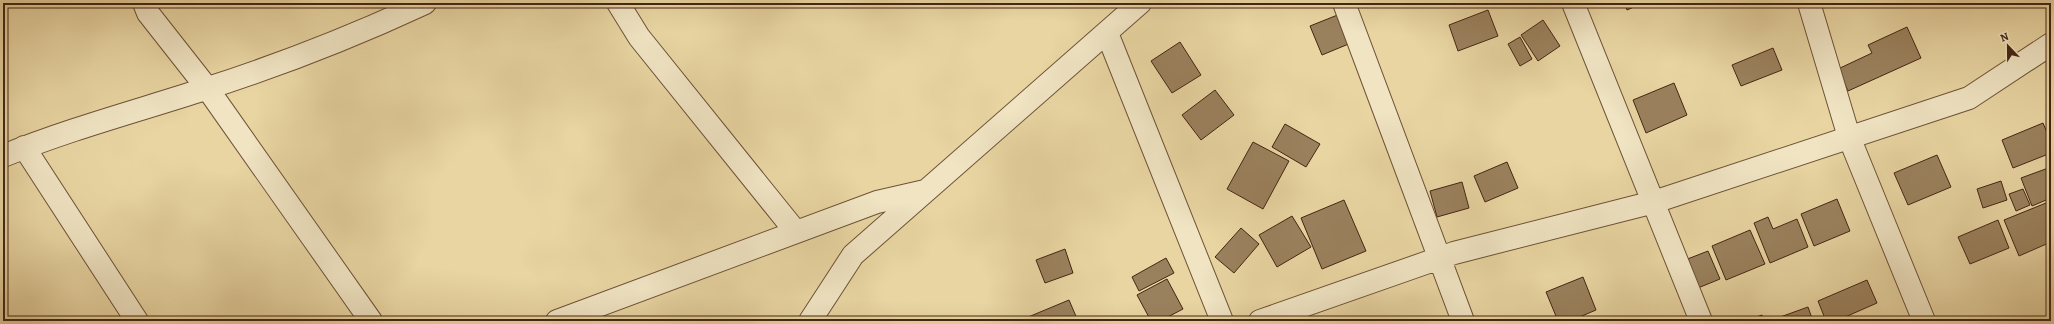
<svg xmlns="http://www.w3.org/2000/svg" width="2054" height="324" viewBox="0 0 2054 324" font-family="Alegreya,serif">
  <rect width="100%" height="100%" fill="#e8d5a2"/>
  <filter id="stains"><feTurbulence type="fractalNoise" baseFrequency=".005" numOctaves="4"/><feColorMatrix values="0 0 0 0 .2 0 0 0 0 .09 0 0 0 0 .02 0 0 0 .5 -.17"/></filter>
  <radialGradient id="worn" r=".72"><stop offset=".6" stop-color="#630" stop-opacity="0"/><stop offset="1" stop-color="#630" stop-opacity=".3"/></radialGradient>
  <path fill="#9a815d" stroke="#452513" d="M1624,3H1643L1627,10Z
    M1488,10L1498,36L1458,51L1449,25Z
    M1340,14L1351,43L1322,55L1310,26Z
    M1543,20L1560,46L1538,61L1521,35Z
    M1907,27L1921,58L1848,91L1838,69L1872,53L1868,45Z
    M1520,37L1532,59L1520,66L1508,44Z
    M1180,42L1201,75L1172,93L1151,61Z
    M1773,48L1782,70L1741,86L1732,65Z
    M1674,83L1687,115L1646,133L1633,100Z
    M1215,90L1234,115L1201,140L1182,115Z
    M2043,123L2051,142V153L2013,168L2002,140Z
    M1285,124L1320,144L1306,167L1272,147Z
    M1253,142L1289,161L1263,209L1227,189Z
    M1937,155L1951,187L1908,205L1894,173Z
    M1507,162L1518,188L1485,202L1474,176Z
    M2051,167V198L2032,206L2021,178Z
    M2001,181L2007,200L1983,208L1977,189Z
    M1462,182L1469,208L1437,217L1430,191Z
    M2023,189L2030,205L2016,211L2009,194Z
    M1837,199L1850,231L1814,246L1801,214Z
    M1344,200L1366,251L1322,269L1301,218Z
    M2051,201V242L2019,256L2004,220Z
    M1292,216L1311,247L1277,267L1259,235Z
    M1768,217L1773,229L1797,219L1808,247L1770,263L1754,223Z
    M1998,220L2009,248L1970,264L1958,237Z
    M1241,228L1259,244L1234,273L1215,257Z
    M1750,230L1765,264L1726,280L1712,246Z
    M1065,249L1073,273L1045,283L1036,260Z
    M1708,251L1720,279L1698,288L1685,260Z
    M1166,258L1174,273L1139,291L1132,277Z
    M1583,277L1596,310L1570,321H1558L1546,292Z
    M1167,279L1183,309L1160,321H1151L1137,295Z
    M1867,280L1877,303L1836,321H1826L1818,301Z
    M1069,300L1078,321H1021V320Z
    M1808,307L1813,321H1772V320Z
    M1762,315L1765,321H1745Z"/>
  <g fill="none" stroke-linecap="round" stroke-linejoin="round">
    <g stroke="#6e5137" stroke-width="24">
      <path id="minor" d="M144,3L148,13L207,88L371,321
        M618,3L639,37L796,232
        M1344,3L1463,321
        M1573,3L1701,321
        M1809,3L1849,137L1924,321
        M1107,33L1222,321
        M24,147L137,321
        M3,156C69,129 137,111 205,89C280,65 354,36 425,3
        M557,321L877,202L925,191
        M810,321L853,255L1140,3
        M1260,321L1454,253L1654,202L1969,98L2051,44"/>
    </g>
    <use href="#minor" stroke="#f0e4c3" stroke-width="22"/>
  </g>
  <rect width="2054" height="324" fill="none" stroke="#e8d5a2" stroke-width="16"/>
  <rect x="4" y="4" width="2046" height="316" fill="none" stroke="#452513" stroke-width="2"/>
  <rect x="8" y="8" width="2038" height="308" fill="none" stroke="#452513"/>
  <g transform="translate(2008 46) rotate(338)" stroke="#f0e4c3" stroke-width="3" paint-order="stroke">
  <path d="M0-3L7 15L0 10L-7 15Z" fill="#452513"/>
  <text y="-6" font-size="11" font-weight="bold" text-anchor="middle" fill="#452513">N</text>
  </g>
  <rect width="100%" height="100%" filter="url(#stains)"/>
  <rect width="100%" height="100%" fill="url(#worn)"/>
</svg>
